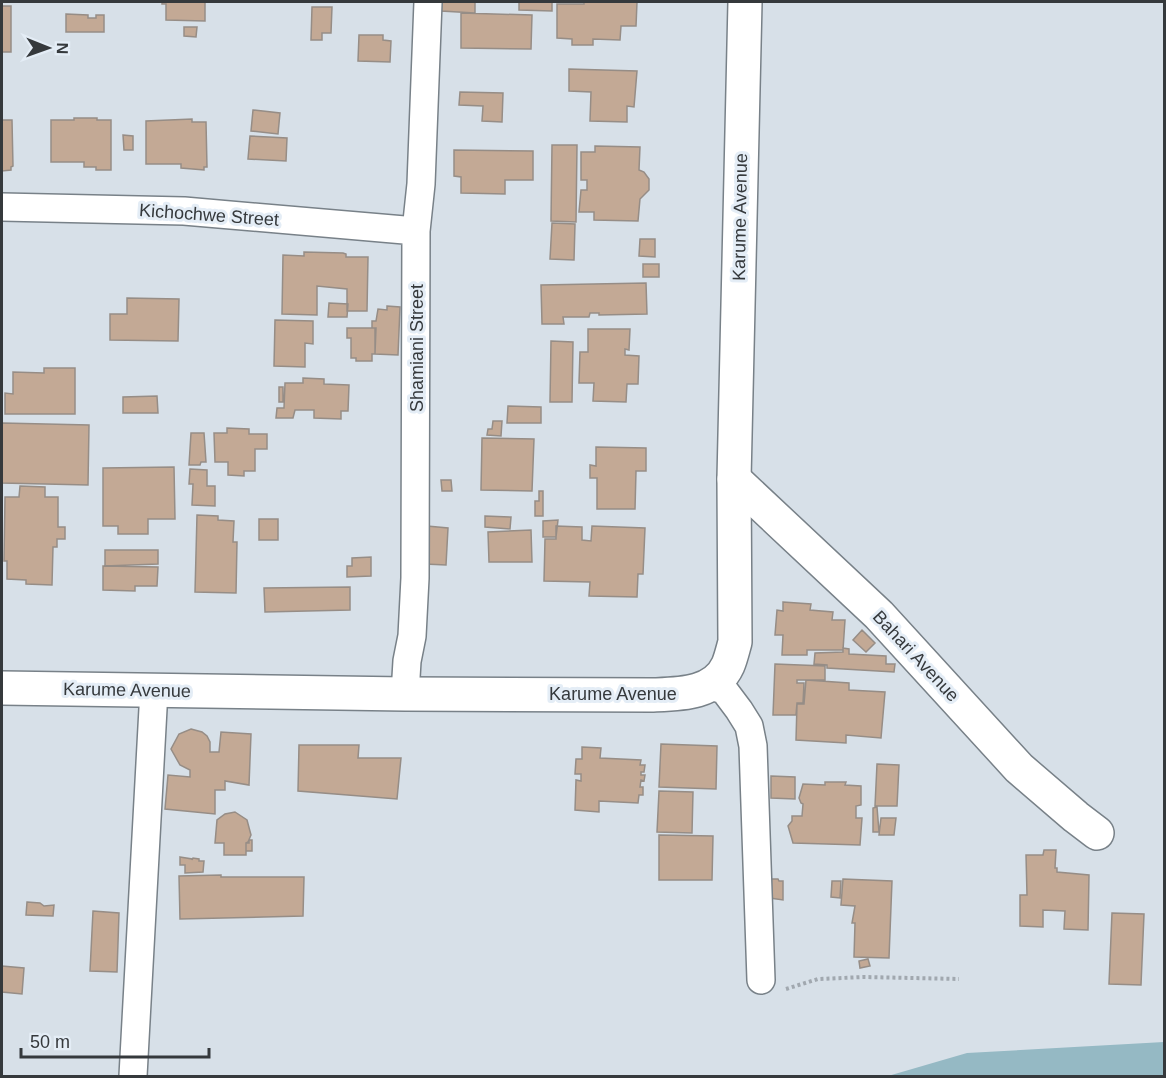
<svg xmlns="http://www.w3.org/2000/svg" width="1166" height="1078" viewBox="0 0 1166 1078" font-family="Arial,sans-serif">
  <rect width="100%" height="100%" fill="#d7e0e8"/>
  <path fill="#95b9c4" d="M1164,1042V1076H888L967,1053Z"/>
  <path fill="#c3a995" stroke="#968d86" stroke-width="1.5" d="M162,2H205V21L166,20V4H162Z
    M442,2H475V13L441,11Z
    M519,2H552V11L519,10Z
    M584,2H637L636,26H621L620,40L593,39V45H572V39L557,38V4H584Z
    M2,6H11V52H2Z
    M312,7H332L331,33H322V40H311Z
    M461,13L532,15L531,49L461,48Z
    M66,14L88,15V18H96V15H104V32H66Z
    M184,27H197L196,37L184,36Z
    M359,35H383V40L391,41L390,62L358,61Z
    M569,69L637,71L634,107L627,106V122L590,121L591,92L569,91Z
    M460,92L503,93L502,122L482,121L483,106L459,105Z
    M253,110L280,113L278,134L251,131Z
    M74,118H97V120H111V170H96V167H84V162H51V120H74Z
    M192,119V122H206L207,167H204V170L181,168V164H146V121Z
    M2,120H12L13,166L11,167V170L2,171Z
    M123,135L133,136V150H124Z
    M250,136L287,138L286,161L248,159Z
    M552,145H577L576,222L551,221Z
    M595,146L640,147L639,170L644,172L649,179V190L640,199L638,221L594,220V212H579L581,190H587V180H581V152H595Z
    M454,150L533,151V180H505V194L461,193V177L454,176Z
    M552,223L575,224L574,260L550,259Z
    M640,239H655V257L639,256Z
    M304,252L343,253L346,254V257H368L367,311H347V289L317,286V315L282,314L283,255L304,256Z
    M643,264H659V277H643Z
    M646,283L647,314L599,315V313H590L589,317H563L564,324H542L541,285Z
    M127,298L179,299L178,341L110,340V314H127Z
    M329,303L348,304L347,317H328Z
    M387,306L400,307L398,355L375,354L376,328H372V321H376L378,309L387,310Z
    M275,320L313,321V344L305,343V367L274,366Z
    M347,328H375V354H372V361H356V358H351V338H347Z
    M588,329H630L629,350L625,349V355L639,356L638,384H627L626,402L593,401L594,383H579L580,352H588Z
    M551,341L573,342L572,402H550Z
    M44,368H75V414H5V393L13,394V372L44,373Z
    M303,378L324,379V384L349,385L348,411H341V419L314,418V410H295L293,418H276L277,408H284L285,383H303Z
    M279,387H283V402H279Z
    M157,396L158,413H123V397Z
    M508,406L541,407V423H507Z
    M493,421H502L501,436L487,435L488,429H492Z
    M2,423L89,425L88,485L2,483Z
    M227,428L249,429V434H267V449H255V471H244V476L228,475V462H215L214,433H227Z
    M191,433H204L206,462H201L200,465H189Z
    M482,438L534,439L532,491L481,490Z
    M596,447L646,448V471H636L635,509H597V478H590V465L596,466Z
    M174,467L175,519H148V534H118V526H103V468Z
    M190,469L207,470V486H215V506L192,505L193,484H189Z
    M441,480H451L452,491H442Z
    M20,486L45,487V497H58V527H65V539H57V547H53L52,585L26,584V580L7,579V561H4L5,497H19Z
    M539,491H543V516H535V501H539Z
    M197,515L218,516V520L234,521L233,542H237L236,593L195,592Z
    M485,516L511,517L510,529L485,527Z
    M259,519H278V540H259Z
    M558,520L556,537H543V521Z
    M427,526L448,528L446,565L425,564Z
    M556,526L582,527V540L591,541L592,526L645,528L643,574H638L637,597L589,596L590,582L544,581L545,539H556Z
    M531,530L532,562H489L488,532Z
    M105,550H158V564L105,566Z
    M371,557V576L347,577V566H352V558Z
    M103,566L158,567L157,586H135V591L103,590Z
    M350,587V610L265,612L264,588Z
    M783,602L811,604L810,610L833,612L832,620H845L843,650H807V655H782L783,635H775L777,610L783,611Z
    M862,630L875,643L866,652L853,640Z
    M843,648L849,649V654L886,656V664H895L894,672L827,668V665L814,664L815,653L843,652Z
    M775,664L825,666V680H797V683H804L803,703H797L796,715H773Z
    M806,680L849,683V690L885,692L881,738L846,735V743L796,740L797,704H804Z
    M191,729L202,732L207,736L210,742V752H219L221,732L251,734L249,785L225,781V790H215V814L165,809L168,775L190,777V770L180,765L171,749L179,734Z
    M661,744L717,746L716,789L659,787Z
    M299,745H359L358,758H401L397,799L298,791Z
    M582,747L601,748L600,758L641,760L640,765H645L644,772H641V775H645L644,781L641,780L640,787H643V795H639L638,803L599,801V812L575,810L576,780L581,781V774H575L576,759H582Z
    M877,764L899,765L897,806H875Z
    M771,776L795,777V799L771,798Z
    M825,782H846L845,785L861,786V805L856,806V818H862L860,845L793,843L788,826L792,821V816H802L803,804L801,803L799,798L803,784L825,785Z
    M659,791L693,792L692,833L657,832Z
    M877,807L879,832H873V808Z
    M235,812L247,820L251,835L248,842L246,843V855H224V843H215L217,820L225,814Z
    M881,818H896L894,835H879Z
    M659,835L713,836L712,880H659Z
    M249,840H252V851H246V843H249Z
    M1044,850H1056L1055,868H1057V872L1089,875L1088,930L1064,929L1065,911L1043,910V927L1020,926V895H1027L1026,855H1043Z
    M180,857L192,859V860L193,858L199,859V861H204L203,872L185,873V865H180Z
    M221,875V877H304L303,916L180,919L179,876Z
    M766,879H778L779,881H783V900L770,898Z
    M843,879L892,881L889,958L854,957L855,923H852L855,906L841,905Z
    M832,881H841L840,898L831,897Z
    M27,902L40,903L44,906L54,905L53,916L26,915Z
    M93,911L119,913L117,972L90,971Z
    M1112,913L1144,914L1141,985L1109,984Z
    M868,959L870,966L860,968L859,961Z
    M2,966L24,968L22,994L2,992Z"/>
  <g fill="none" stroke-linecap="round" stroke-linejoin="round">
    <g stroke="#788188" stroke-width="30">
      <path id="minor" d="M2,207L184,211L416,231
        M711,686L724,690L739,710L749,726L753,746L761,980
        M405,694L407,661L412,636L415,578L416,231L421,184L428,2
        M133,1076L154,690"/>
    </g>
    <g stroke="#788188" stroke-width="36">
      <path id="tertiary" d="M734,479L879,615L1019,768L1076,817L1097,833"/>
    </g>
    <g stroke="#788188" stroke-width="36">
      <path id="secondary" d="M2,688L405,694L653,695C680,694 715,694 728,665C731,658 733,649 735,642L734,479L745,2"/>
    </g>
    <path stroke="#a1a8af" stroke-width="4" stroke-dasharray="3 3" stroke-linecap="butt" d="M786,989L818,979L865,977L959,979"/>
    <use href="#minor" stroke="#fff" stroke-width="27"/>
    <use href="#tertiary" stroke="#fff" stroke-width="33"/>
    <use href="#secondary" stroke="#fff" stroke-width="33"/>
  </g>
  <g text-anchor="middle" stroke-width="6" stroke-linejoin="round" paint-order="stroke">
    <g font-size="18" fill="#35393c" stroke="#e4edf6">
      <text transform="translate(209 215) rotate(4)" y="6">Kichochwe Street</text>
      <text transform="translate(740 217) rotate(-89)" y="6">Karume Avenue</text>
      <text transform="translate(417 348) rotate(-90)" y="6">Shamiani Street</text>
      <text transform="translate(916 656) rotate(47)" y="6">Bahari Avenue</text>
      <text transform="translate(127 690) rotate(1)" y="6">Karume Avenue</text>
      <text x="613" y="700">Karume Avenue</text>
    </g>
  </g>
  <rect width="1166" height="1078" fill="none" stroke="#35393c" stroke-width="6"/>
  <g transform="translate(48 48) rotate(91)" stroke="#e4edf6" stroke-width="4.5" paint-order="stroke">
  <path d="M0-4.5L10 22L0 15L-10 22Z" fill="#35393c"/>
  <text y="-9" font-size="16" font-weight="bold" text-anchor="middle" fill="#35393c">N</text>
  </g>
  <path d="M21 1048v9h188v-9" fill="none" stroke="#35393c" stroke-width="3"/>
  <text x="30" y="1048" font-size="18" fill="#35393c" stroke="#e4edf6" stroke-width="4.5" paint-order="stroke">50 m</text>
</svg>
